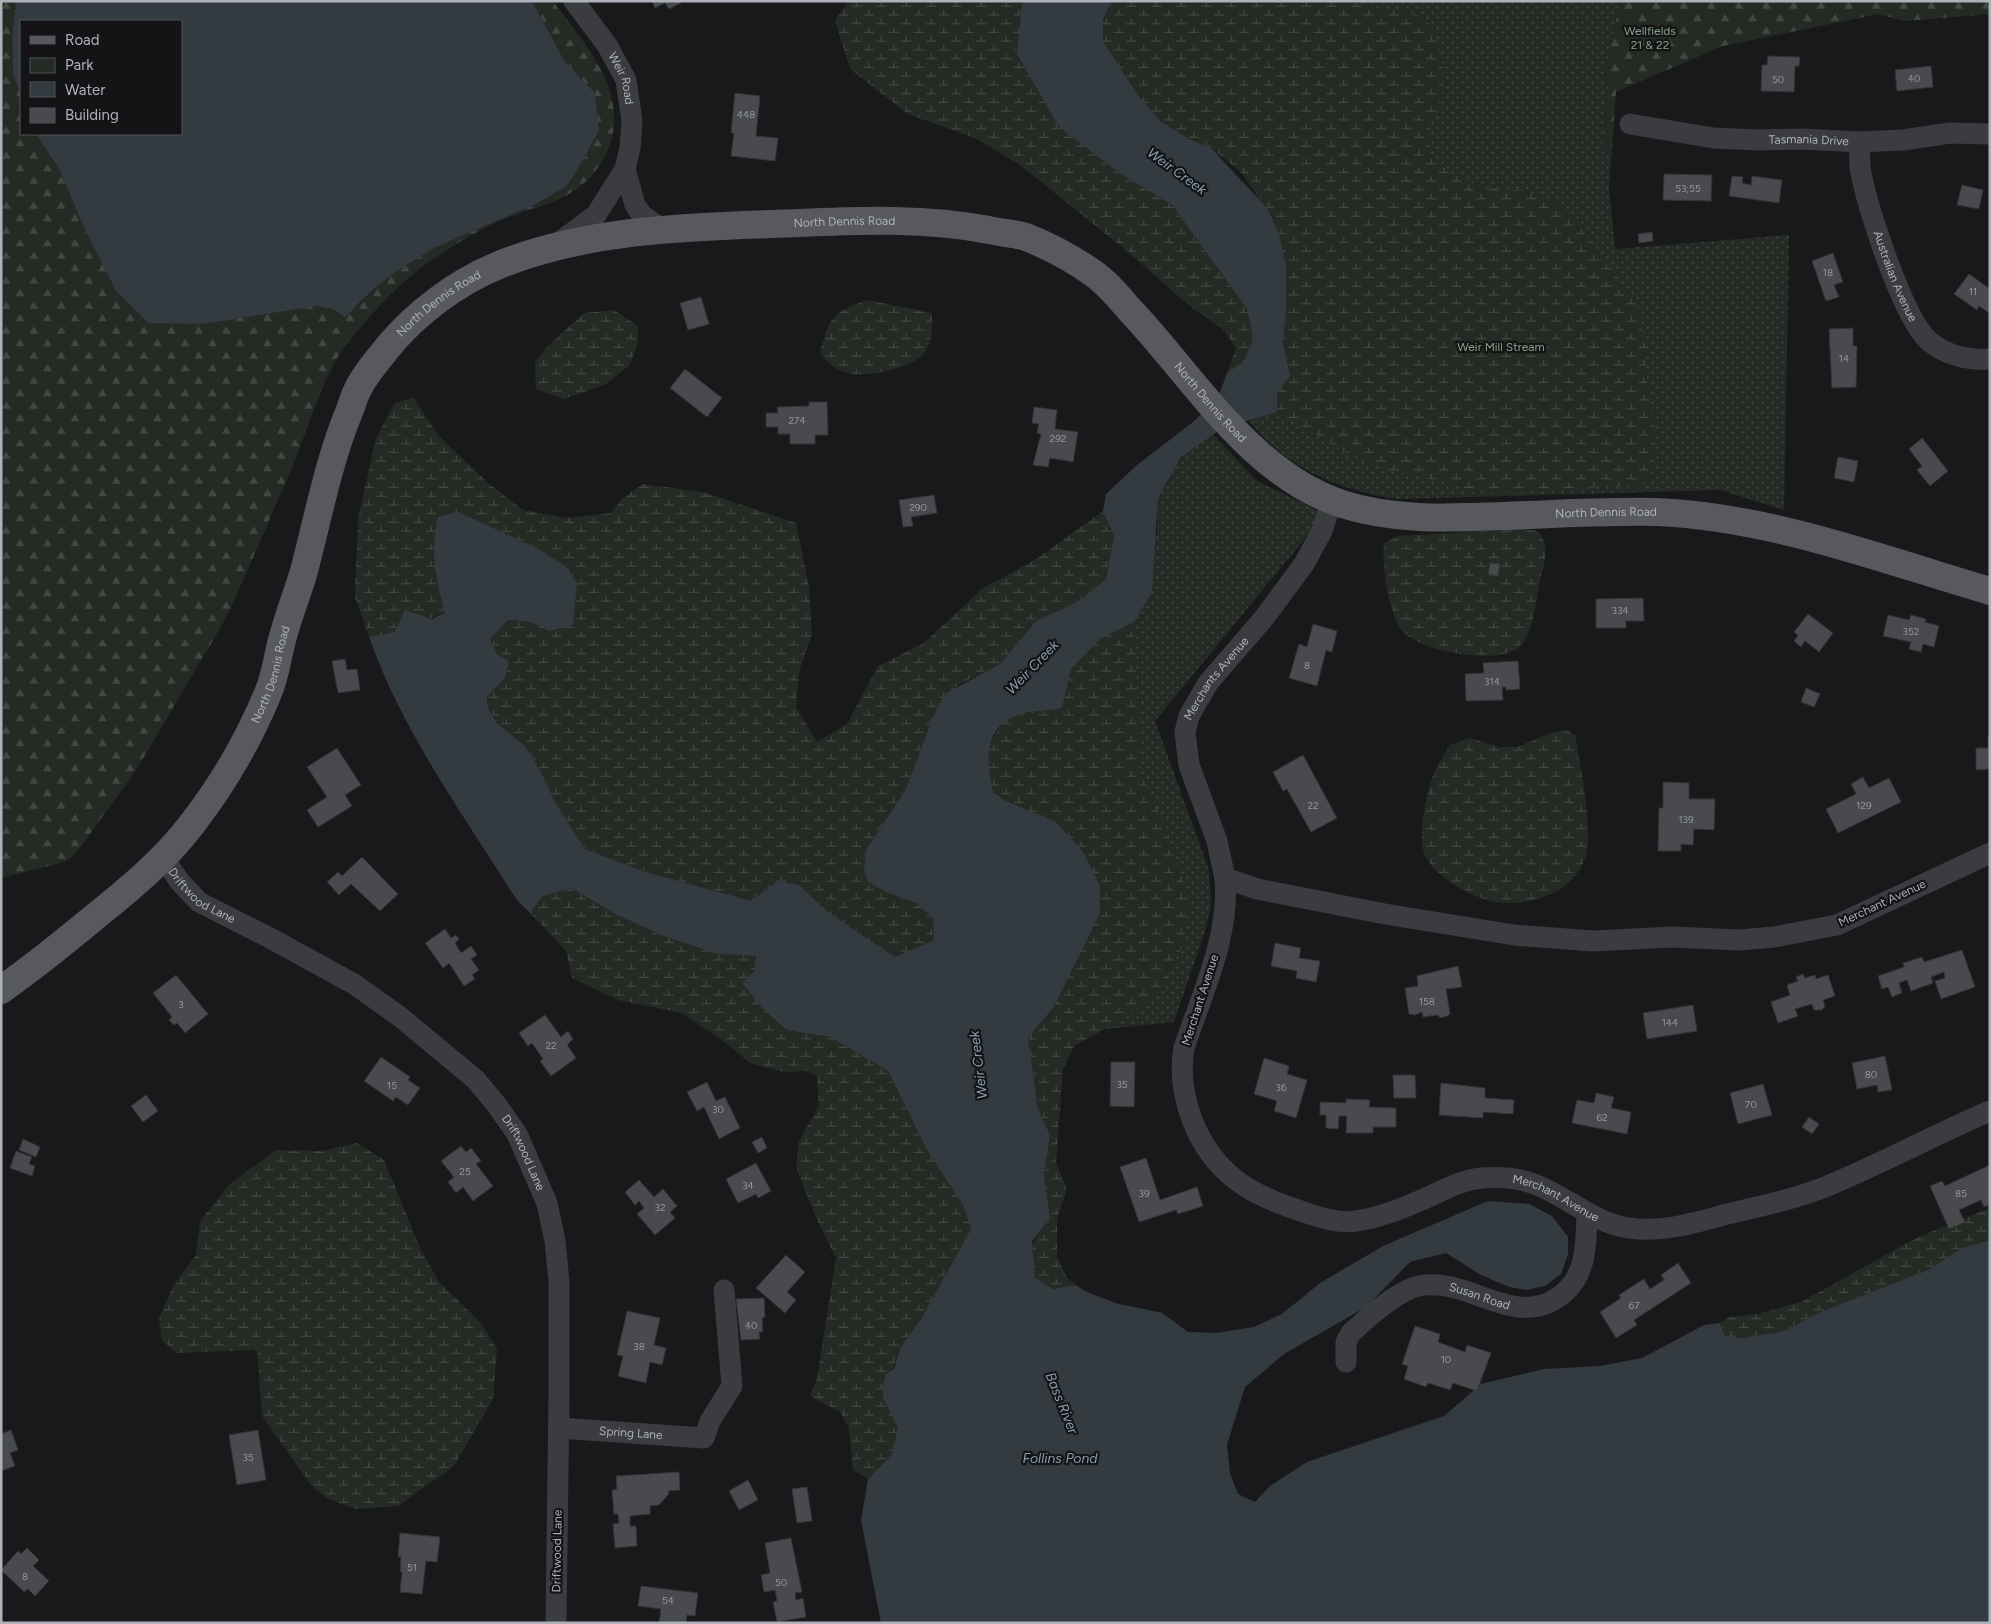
<svg xmlns="http://www.w3.org/2000/svg" width="1991" height="1624" viewBox="0 0 1991 1624" font-family="Figtree,sans-serif">
  <defs>
    <pattern id="green-dots" width="8" height="8" patternUnits="userSpaceOnUse" patternTransform="scale(1.25)"><rect width="8" height="8" fill="#242b24"/><path d="M2 2h.1M6 6h.1" fill="none" stroke="#414742" stroke-width="1.8" stroke-linecap="round"/></pattern>
    <pattern id="forest-firs" width="22" height="20" patternUnits="userSpaceOnUse" patternTransform="scale(1.25)"><rect width="22" height="20" fill="#242b24"/><path d="M5 1l3.5 6h-7zM16 11l3.5 6h-7z" fill="#414742"/></pattern>
    <pattern id="wetland-marsh" width="20" height="14" patternUnits="userSpaceOnUse" patternTransform="scale(1.25)"><rect width="20" height="14" fill="#242b24"/><path d="M1 5h8M5 5V1M11 12h8M15 12V8" fill="none" stroke="#414742"/></pattern>
  </defs>
  <rect width="100%" height="100%" fill="#19191b"/>
  <path fill="url(#green-dots)" d="M1112,1H1620L1604,77L1608,88L1602,151L1612,148L1609,187L1615,249L1789,235L1784,510L1720,490L1398,499C1337,489 1289,470 1249,421L1277,412L1266,208L1241,172L1211,148Z
    M1213,434L1257,481L1325,514L1155,721L1208,867L1210,884L1211,906L1205,931L1174,1022L1028,1037L995,734L1157,535L1158,498L1181,457Z"/>
  <path fill="url(#forest-firs)" d="M1,1H16L12,38L13,75L21,94V134H36L59,169L86,232L116,291L289,310L317,306L333,308L357,307L376,287L397,271L434,248L536,204L567,186L585,157L599,130L595,93L565,62L532,1H553C586,46 635,97 605,156C578,207 533,203 489,226C439,251 397,282 362,326C354,335 346,344 340,353C317,392 306,435 288,477C269,519 252,562 232,605C216,638 195,669 177,701C155,738 135,775 108,809C100,819 78,853 69,859C59,865 15,874 1,878Z
    M1620,1H1990V14L1905,21L1878,14L1723,46L1616,92L1612,148L1602,151L1608,88L1604,77Z"/>
  <path fill="url(#wetland-marsh)" d="M849,1H1022L1017,54L1058,126L1119,173L1172,205L1247,309L1253,339L1244,361L1227,373L1236,348L1223,329L1191,307L1122,247L1020,165L977,139L908,114L850,69L835,20Z
    M1112,1H1352C1375,12 1397,7 1419,16C1442,25 1446,75 1442,96C1440,106 1434,115 1431,125C1429,133 1430,144 1430,152L1452,175L1486,188L1523,190L1558,202L1593,244L1637,305L1646,347L1647,382L1656,433L1654,463L1649,480L1637,488L1613,486L1515,493L1468,492L1450,483L1387,470L1352,456L1277,412V393L1288,359L1283,343L1286,311V265L1266,208L1241,172L1211,148L1189,139L1160,121L1138,95L1103,41V19Z
    M867,300L932,313C932,328 933,340 924,353C915,368 864,378 848,373C835,369 828,364 820,353C829,318 832,312 867,300Z
    M614,310L638,326V342L630,365L606,384L564,399L536,389L535,361L550,344L584,313Z
    M413,397L437,434L487,482L523,510L566,518L611,513L622,499L642,484L703,492L796,523L809,587L812,634L799,671L796,707L817,742L847,724L878,666L924,643L982,589L1036,559L1103,511L1114,536L1106,579L1079,601L1036,621L1001,663L958,685L934,714L906,789L866,850L888,893L917,903L933,919L934,940L895,957L829,913L799,885L778,881L751,901L646,872L585,849L555,802L541,772L526,747L497,723L488,708L487,697L505,678L490,639L508,620L531,622L549,630L573,625L435,573L445,613L395,632L369,637L355,597L358,518L376,438L394,404Z
    M1522,529L1538,531C1551,546 1544,564 1540,581C1535,601 1535,630 1520,646C1500,667 1414,651 1400,628C1388,608 1382,566 1384,543L1398,536Z
    M1134,622L1141,774L1167,830L1189,901L1183,945L1164,983L1129,1016L1074,1046L1063,1069L1056,1163L1067,1190L1057,1219V1256L1067,1278L1076,1285L1053,1289L1035,1278C1030,1243 1029,1246 1050,1218L1044,1175L1050,1135L1038,1109L1028,1037L1053,1008L1081,949L1006,801L993,792L988,765L989,745L1003,722L1025,713L1048,712L1065,698L1071,669L1100,639Z
    M1566,730L1575,735C1580,762 1593,830 1586,855C1576,890 1538,904 1504,903C1479,902 1433,878 1424,853C1418,836 1426,796 1432,778C1436,767 1444,755 1450,745L1470,738L1498,747H1517L1550,733Z
    M572,888L615,914L661,935L717,954L757,956L754,972L762,1008L785,1030L830,1037L888,1071L927,1150L963,1205L971,1229L921,1319L900,1348L883,1398L898,1428L892,1454L868,1479L853,1470L849,1428L840,1412L810,1396L817,1378L836,1258L814,1213L796,1167L799,1141L819,1106L817,1076L807,1071L784,1072L750,1063L723,1041L682,1013L618,1000L572,978L566,951L530,913L543,896Z
    M357,1143L384,1160L421,1250L439,1282L481,1323L497,1349L493,1399L454,1466L398,1506L356,1509L328,1499L311,1485L262,1416L257,1350L176,1353L162,1340L159,1319L173,1286L196,1255L200,1221L231,1183L276,1150L321,1151Z
    M1990,1208V1240L1962,1248L1928,1270L1820,1312L1784,1331L1743,1338L1725,1336L1720,1323L1729,1317L1758,1314L1803,1301L1916,1238Z"/>
  <path fill="#333b40" d="M16,1H532L565,62L595,93L599,130L585,157L567,186L536,204L434,248L397,271L376,287L345,317L333,309L317,306L202,324L149,323L116,291L86,232L59,169L36,134H181V21H21V94L13,75L12,38Z
    M1022,1H1112L1103,19V41L1138,95L1160,121L1189,139L1211,148L1267,208L1279,234L1286,265V311L1283,343L1290,376L1277,393V412L1221,429L1181,457L1158,498L1152,592L1134,622L1100,639L1071,669L1062,708C1050,711 1036,710 1024,713C983,725 986,757 993,792L1006,801L1056,822L1083,852L1100,885V913L1053,1008L1028,1037L1038,1109L1050,1135L1044,1175L1050,1218L1032,1241L1035,1278L1053,1289L1076,1285L1085,1291L1115,1303L1162,1313L1188,1332L1216,1333L1254,1327L1282,1314L1320,1283L1383,1246L1488,1201L1529,1204L1552,1216L1568,1237V1254L1561,1274L1545,1286L1526,1290L1509,1287L1481,1275L1446,1253L1410,1262L1366,1307L1284,1354L1245,1387L1227,1445L1230,1473L1238,1494L1255,1502L1270,1486L1307,1462L1444,1416L1481,1384L1544,1369L1600,1366L1642,1358L1704,1325L1720,1323L1725,1336L1743,1338L1784,1331L1820,1312L1928,1270L1962,1248L1990,1240V1623H881L861,1520L868,1479L892,1454L898,1428L883,1398V1385L886,1374L894,1369L900,1348L921,1319L971,1229L963,1205L927,1150L888,1071L830,1037L786,1030L762,1008L742,983L754,972L756,956L717,954L661,935L615,914L572,888L543,896L530,913L516,899C463,814 402,731 369,637L395,632L405,610L432,619L445,613C435,576 430,556 438,517L458,512L535,547L565,566L577,583L573,625L549,631L531,622L508,620L490,639L497,654L509,661L505,678L487,697L488,708L497,723L526,747L541,772L555,802L585,849L646,872L751,901L778,881L799,885L829,913L895,957L934,940L933,919L917,903L888,893L868,882L864,871L866,850L906,789L934,714L945,694L1001,663L1036,621L1079,601L1106,579L1114,536L1103,511L1106,494L1137,465L1193,422L1218,398L1227,373L1244,361L1253,339L1247,309L1172,205L1119,173L1058,126L1017,54Z"/>
  <path fill="#484a4d" stroke="#343437" d="M652,1H680L681,3L669,9L665,3L655,8Z
    M1768,56L1800,57L1799,66H1795L1794,92L1761,91L1762,65H1767Z
    M1931,66L1933,87L1897,91L1895,70Z
    M735,93L760,96L756,136L778,138L775,161L731,156L734,133H731Z
    M1664,174L1712,175L1711,201L1663,200Z
    M1732,176L1743,177L1742,183L1751,185L1752,176L1782,180L1779,203L1729,196Z
    M1962,185L1983,190L1979,209L1957,205Z
    M1652,232L1653,241L1639,243L1638,234Z
    M1833,253L1843,282L1834,285L1839,297L1826,301L1812,261Z
    M1969,274L1990,289L1989,313L1979,306L1977,310L1954,294Z
    M701,297L709,324L688,330L680,303Z
    M1853,328V346H1857L1856,387L1832,388L1829,329Z
    M685,369L722,398L707,417L670,388Z
    M809,402H827L828,435H815V444H790V434H778V427H766V413H778L777,407L809,406Z
    M1034,407L1057,410L1055,429L1078,432L1073,462L1050,458L1048,467L1033,465L1041,434L1037,433L1039,424L1032,423Z
    M1922,438L1948,471L1930,486L1917,470L1922,466L1909,449Z
    M1838,457L1858,461L1854,482L1834,478Z
    M934,495L937,513L911,517L913,526L903,527L899,500Z
    M1490,563L1500,564L1498,576L1488,574Z
    M1643,598L1644,621H1626V628H1596V599Z
    M1808,614L1833,633L1819,652L1805,641L1801,647L1794,641L1798,635L1794,632Z
    M1888,615L1909,620L1911,615L1926,619L1925,622L1939,626L1934,647L1923,644L1921,652L1909,649L1911,642L1883,636Z
    M1313,624L1337,631L1332,652L1326,650L1317,686L1289,678L1299,644L1307,647Z
    M345,659L347,670L357,669L360,690L338,693L332,661Z
    M1518,661L1520,689L1506,690V687H1502L1503,700L1466,701L1465,674L1484,673L1483,663Z
    M1806,688L1820,694L1814,707L1801,702Z
    M1988,737H1990V769L1976,770V748H1988Z
    M337,748L361,785L345,795L352,806L318,827L307,810L327,797L307,767Z
    M1303,755L1337,818L1311,832L1287,789L1283,791L1273,772Z
    M1863,777L1869,788L1889,778L1901,802L1838,833L1826,809L1856,794L1851,784Z
    M1663,782L1689,783V799H1715L1714,830L1694,829L1693,845L1681,844V851H1658L1659,808H1663Z
    M362,857L398,894L380,911L351,884L339,895L327,882L338,872L342,876Z
    M445,929L451,938L456,935L459,939L455,943L461,953L471,946L477,955L471,959L479,970L472,975L475,979L464,986L449,963L443,968L425,943Z
    M1275,943L1301,948L1299,958L1320,961L1316,982L1296,978L1297,971L1271,966Z
    M1962,950L1975,987L1941,999L1935,981L1945,978L1944,972L1931,977L1933,983L1911,991L1907,980L1899,983L1902,993L1892,997L1888,987L1882,989L1878,976L1904,967L1903,963L1922,957L1924,962Z
    M1458,966L1462,987L1446,989L1450,1014L1447,1016L1441,1018L1437,1015L1423,1017L1422,1012L1415,1015L1409,1014L1405,988L1418,986L1417,976Z
    M1803,974L1805,978L1815,975L1816,979L1828,975L1835,996L1823,1000L1825,1006L1822,1010H1814L1812,1004L1795,1009L1798,1016L1778,1023L1771,1002L1790,995L1787,985L1798,981L1796,977Z
    M176,975L208,1014L185,1033L177,1023L174,1025L169,1020L172,1017L153,993Z
    M1693,1005L1697,1031L1647,1039L1643,1013Z
    M545,1015L561,1037L568,1031L573,1039L567,1045L576,1058L551,1076L540,1061L543,1059L532,1043L528,1046L519,1033Z
    M1885,1056L1892,1090L1878,1092L1877,1085L1857,1089L1852,1063Z
    M381,1057L410,1077L408,1080L420,1088L408,1105L396,1097L393,1101L364,1081Z
    M1264,1058L1289,1066L1287,1074L1307,1080L1296,1118L1274,1111L1277,1101L1254,1094Z
    M1111,1062H1135L1134,1107L1110,1106Z
    M1393,1075H1415L1416,1098H1394Z
    M707,1082L716,1101L725,1097L740,1128L719,1139L704,1107L697,1111L687,1092Z
    M1441,1083L1485,1088V1098L1514,1100L1513,1114L1483,1112V1118L1439,1115Z
    M1763,1084L1772,1115L1738,1124L1730,1093Z
    M1596,1093L1614,1097L1611,1108L1631,1112L1627,1134L1572,1123L1577,1100L1594,1103Z
    M146,1095L158,1111L143,1122L131,1106Z
    M1346,1099L1370,1100L1369,1107L1396,1108V1127H1373V1133H1346L1347,1116H1339L1338,1129L1326,1128V1115H1320V1102L1346,1103Z
    M1809,1117L1819,1124L1812,1134L1802,1127Z
    M762,1137L767,1148L758,1153L752,1142Z
    M23,1139L40,1147L36,1157L19,1150Z
    M461,1146L466,1152L471,1148L481,1161L476,1164L493,1186L473,1201L463,1187L456,1193L448,1182L454,1177L441,1161Z
    M16,1151L32,1157L29,1164L35,1166L32,1176L10,1168Z
    M1146,1158L1160,1200L1197,1187L1203,1206L1178,1214L1176,1210L1139,1222L1120,1167Z
    M756,1163L771,1191L758,1198L756,1194L738,1203L726,1179Z
    M1990,1165V1205L1984,1207L1981,1200L1959,1210L1965,1222L1949,1229L1930,1186L1942,1181L1945,1186Z
    M639,1180L654,1197L663,1189L677,1206L670,1212L675,1218L655,1235L637,1214L644,1208L639,1201L635,1205L625,1192Z
    M786,1255L805,1272L787,1292L796,1300L785,1313L756,1288Z
    M1678,1263L1691,1283L1634,1320L1637,1325L1616,1338L1600,1312L1621,1298L1619,1295L1644,1279L1650,1289L1664,1280L1661,1275Z
    M764,1298L765,1317L762,1318L763,1332H759L760,1339L741,1340L736,1299Z
    M627,1311L660,1318L654,1345L666,1348L662,1365L650,1362L646,1383L618,1376L623,1356L617,1355Z
    M1415,1326L1440,1334L1438,1342L1465,1352L1467,1345L1491,1353L1477,1391L1453,1383L1450,1390L1428,1383L1426,1387L1404,1379L1408,1366L1402,1364Z
    M11,1430L18,1450L10,1453L15,1466L1,1471V1434Z
    M258,1430L266,1480L237,1485L229,1435Z
    M679,1472L680,1490L668,1491L669,1494L659,1505L650,1506V1514L630,1516V1526H636L637,1546L615,1548L613,1524L619,1523L618,1514H614L612,1490L617,1489L616,1476Z
    M748,1480L758,1500L739,1510L729,1491Z
    M807,1487L812,1521L797,1523L792,1489Z
    M400,1533L440,1537L437,1562L426,1561L422,1594L400,1592L402,1572L400,1571L401,1557H398Z
    M791,1538L802,1592L795,1593L796,1600L803,1598L806,1617L777,1622L773,1602L777,1601L775,1590L764,1592L761,1575L770,1573L765,1543Z
    M27,1548L39,1560L33,1566L49,1581L35,1596L28,1589L24,1592L1,1570L18,1551L21,1554Z
    M641,1586L698,1593L695,1616L687,1615L686,1623H659L661,1609L638,1606Z"/>
  <g fill="none" stroke-linecap="round" stroke-linejoin="round">
    <g stroke="#3b3c40" stroke-width="21">
      <path id="s1" d="M574,1L607,45L626,80L632,121L630,148L625,169L635,205L642,215L665,231"/>
      <path id="s2" d="M1630,124L1714,138L1758,140L1803,139L1859,142L1903,140L1950,133L1990,134"/>
      <path id="s3" d="M1859,142C1860,152 1859,163 1861,173C1868,208 1903,319 1929,341C1945,355 1969,361 1990,359"/>
      <path d="M557,244L596,215L625,169"/>
      <path id="s4" d="M1990,853L1837,925L1774,937L1739,940L1672,937L1593,941L1514,935L1385,914L1257,889L1225,878C1230,937 1202,993 1184,1048C1176,1095 1197,1150 1236,1180C1254,1194 1274,1202 1295,1209C1315,1216 1335,1224 1356,1221C1379,1218 1403,1208 1424,1199C1444,1190 1460,1180 1482,1178C1498,1177 1519,1178 1534,1184C1567,1196 1593,1223 1629,1228C1660,1233 1694,1223 1723,1215C1757,1207 1792,1200 1825,1187C1881,1164 1934,1135 1990,1111"/>
      <path id="s5" d="M163,857L180,882L199,902L270,938L354,984L399,1016L475,1079L496,1104L517,1134L547,1203L555,1241L559,1282V1394L556,1623"/>
      <path id="s6" d="M1225,878L1217,841L1189,765L1185,732L1189,716L1208,683L1264,618L1304,564L1322,531L1332,500"/>
      <path id="s7" d="M1346,1362V1342L1351,1333C1367,1318 1398,1290 1419,1286C1467,1276 1513,1328 1557,1298C1587,1279 1586,1246 1587,1213"/>
      <path id="s8" d="M559,1428L704,1438L710,1421L732,1386L724,1290"/>
    </g>
    <path stroke="#57595e" stroke-width="28" id="s9" d="M1,990C32,968 62,944 91,920C127,891 164,861 192,824C223,784 249,739 268,693C275,677 277,660 281,644C287,619 297,595 304,571C318,518 328,463 349,412C352,405 354,396 358,389C365,374 378,360 388,347C416,313 457,282 499,265C593,227 699,227 799,223C863,220 926,218 989,230C1001,233 1014,233 1026,237C1049,246 1073,259 1093,273C1107,283 1118,296 1129,309C1193,376 1250,474 1342,504C1395,521 1450,518 1505,516C1556,514 1607,511 1657,512C1772,517 1881,559 1990,591"/>
  </g>
  <g text-anchor="middle" stroke-width="4.5" stroke-linejoin="round" paint-order="stroke">
    <g font-size="10" fill="#94979e">
      <text x="1914" y="82">40</text>
      <text x="1778" y="83">50</text>
      <text x="746" y="118">448</text>
      <text x="1688" y="192">53;55</text>
      <text x="1828" y="276">18</text>
      <text x="1973" y="295">11</text>
      <text x="1844" y="362">14</text>
      <text x="797" y="424">274</text>
      <text x="1058" y="442">292</text>
      <text x="918" y="511">290</text>
      <text x="1620" y="614">334</text>
      <text x="1911" y="635">352</text>
      <text x="1307" y="669">8</text>
      <text x="1492" y="685">314</text>
      <text x="1313" y="809">22</text>
      <text x="1864" y="809">129</text>
      <text x="1686" y="823">139</text>
      <text x="1427" y="1005">158</text>
      <text x="181" y="1008">3</text>
      <text x="1670" y="1026">144</text>
      <text x="551" y="1049">22</text>
      <text x="1871" y="1078">80</text>
      <text x="1122" y="1088">35</text>
      <text x="392" y="1089">15</text>
      <text x="1281" y="1091">36</text>
      <text x="1751" y="1108">70</text>
      <text x="718" y="1113">30</text>
      <text x="1602" y="1121">62</text>
      <text x="465" y="1175">25</text>
      <text x="748" y="1189">34</text>
      <text x="1144" y="1197">39</text>
      <text x="1961" y="1197">85</text>
      <text x="660" y="1211">32</text>
      <text x="1634" y="1309">67</text>
      <text x="751" y="1329">40</text>
      <text x="639" y="1350">38</text>
      <text x="1446" y="1363">10</text>
      <text x="248" y="1461">35</text>
      <text x="412" y="1571">51</text>
      <text x="25" y="1580">8</text>
      <text x="781" y="1586">50</text>
      <text x="668" y="1604">54</text>
    </g>
    <g font-size="12" fill="#86a287" stroke="#141416">
      <text x="1650" y="35">Wellfields<tspan x="1650" dy="14">21 &amp; 22</tspan></text>
      <text x="1501" y="351">Weir Mill Stream</text>
    </g>
    <g font-size="12" fill="#adb1b9" stroke="#141416">
      <text dy="4" stroke="none"><textPath href="#s1" startOffset="92">Weir Road</textPath></text>
      <text dy="4" stroke="none"><textPath href="#s2" startOffset="180">Tasmania Drive</textPath></text>
      <text dy="4" stroke="none"><textPath href="#s9" startOffset="1264">North Dennis Road</textPath></text>
      <text dy="4" stroke="none"><textPath href="#s3" startOffset="140">Australian Avenue</textPath></text>
      <text dy="4" stroke="none"><textPath href="#s9" startOffset="842">North Dennis Road</textPath></text>
      <text dy="4" stroke="none"><textPath href="#s9" startOffset="1698">North Dennis Road</textPath></text>
      <text dy="4" stroke="none"><textPath href="#s9" startOffset="2132">North Dennis Road</textPath></text>
      <text dy="4" stroke="none"><textPath href="#s9" startOffset="424">North Dennis Road</textPath></text>
      <text dy="4" stroke="none"><textPath href="#s6" startOffset="215">Merchants Avenue</textPath></text>
      <text dy="4" stroke="none"><textPath href="#s5" startOffset="56">Driftwood Lane</textPath></text>
      <text transform="translate(1882 903) rotate(-25)" y="4">Merchant Avenue</text>
      <text transform="translate(1200 1000) rotate(-72)" y="4">Merchant Avenue</text>
      <text dy="4" stroke="none"><textPath href="#s5" startOffset="476">Driftwood Lane</textPath></text>
      <text dy="4" stroke="none"><textPath href="#s4" startOffset="1454">Merchant Avenue</textPath></text>
      <text dy="4" stroke="none"><textPath href="#s7" startOffset="176">Susan Road</textPath></text>
      <text dy="4" stroke="none"><textPath href="#s8" startOffset="72">Spring Lane</textPath></text>
      <text transform="translate(557 1551) rotate(-89)" y="4">Driftwood Lane</text>
    </g>
    <g font-size="14" font-style="italic" fill="#889fb0" stroke="#141416">
      <text transform="translate(1177 171) rotate(36)" y="5">Weir Creek</text>
      <text transform="translate(1032 667) rotate(-46)" y="5">Weir Creek</text>
      <text transform="translate(978 1065) rotate(-97)" y="5">Weir Creek</text>
      <text transform="translate(1062 1403) rotate(68)" y="5">Bass River</text>
      <text x="1060" y="1463">Follins Pond</text>
    </g>
  </g>
  <rect width="1991" height="1624" fill="none" stroke="#adb1b9" stroke-width="5"/>
  <rect x="20" y="20" width="162" height="115" fill="#141416" stroke="#515357"/>
  <rect x="30" y="36" width="25" height="8" fill="#57595e" stroke="#515357"/>
  <text x="65" y="45" font-size="15" fill="#adb1b9">Road</text>
  <rect x="30" y="58" width="25" height="15" fill="#242b24" stroke="#515357"/>
  <text x="65" y="70" font-size="15" fill="#adb1b9">Park</text>
  <rect x="30" y="82" width="25" height="15" fill="#333b40" stroke="#515357"/>
  <text x="65" y="95" font-size="15" fill="#adb1b9">Water</text>
  <rect x="30" y="108" width="25" height="15" fill="#484a4d" stroke="#515357"/>
  <text x="65" y="120" font-size="15" fill="#adb1b9">Building</text>
</svg>
